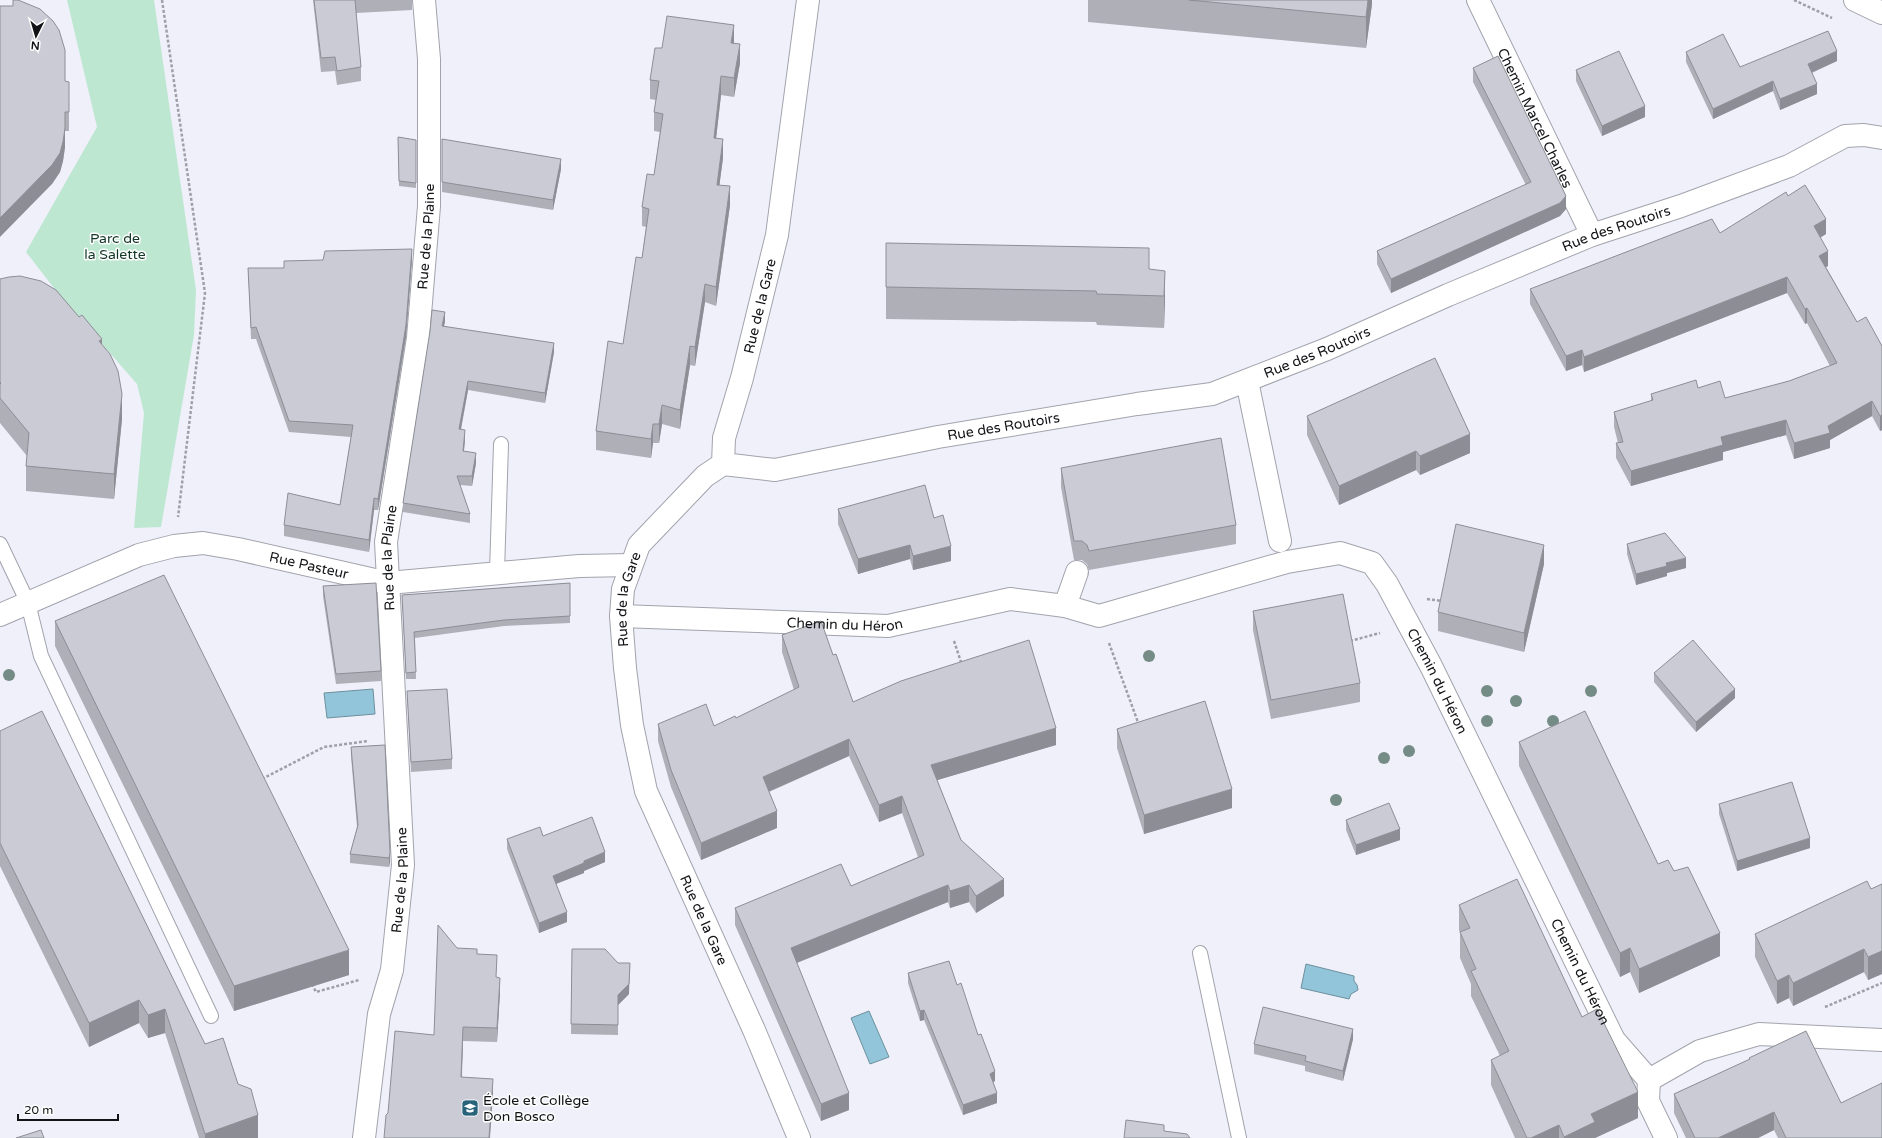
<svg xmlns="http://www.w3.org/2000/svg" width="1882" height="1138" viewBox="0 0 1882 1138" font-family="'Varela Round',sans-serif">
  <rect width="100%" height="100%" fill="#eff0fa"/>
  <path fill="#bee7d1" d="M67,0H154L196,290L194,335L161,527L134,528L144,413L137,384L61,297L26,252L97,127Z"/>
  <path fill="#92c5d9" stroke="#6c909e" d="M373,689L375,714L327,718L324,693Z
    M1306,964L1354,976V981L1357,985L1358,990L1351,994L1349,999L1301,988Z
    M869,1011L889,1057L870,1064L851,1018Z"/>
  <g fill="none" stroke-linecap="round" stroke-linejoin="round">
    <g stroke="#a2a3ac" stroke-width="16">
      <path id="lane" d="M0,544L28,603L41,656L211,1016
        M497,572L501,444
        M1200,953L1239,1138"/>
    </g>
    <g stroke="#a2a3ac" stroke-width="24">
      <g id="street">
        <path id="s1" d="M1478,0L1592,235"/>
        <path d="M1247,381L1280,541"/>
        <path id="s2" d="M723,464L775,470L938,437L1137,404L1212,394L1327,349L1448,295L1592,235L1681,206L1789,166L1845,136L1864,135L1882,138"/>
        <path d="M1065,606L1077,572"/>
        <path id="s3" d="M0,615L139,555L174,546L203,543L238,549L388,583L579,566L631,565"/>
        <path id="s4" d="M621,616L888,626L1010,599L1065,606L1099,616L1287,562L1340,553L1372,563L1387,584L1431,666L1614,1040L1649,1080L1648,1101L1666,1138"/>
        <path d="M1649,1080L1700,1051L1759,1034L1882,1040"/>
        <path id="s5" d="M364,1138L379,1014L392,970L403,865L386,542L418,338L429,206V59L424,0"/>
        <path id="s6" d="M799,1138L754,1030L646,791L632,725L625,668L621,616L623,589L639,545L705,476L723,464L724,438L742,378L777,235L808,0"/>
      </g>
    </g>
    <g stroke="#a2a3ac" stroke-width="24">
      <path id="secondary" d="M1855,0L1882,13"/>
    </g>
    <path stroke="#9e9fa7" stroke-width="2.5" stroke-dasharray="3 2" stroke-linecap="butt" d="M162,0L205,293L178,517
      M1794,0L1832,18
      M1427,599L1442,601
      M954,641L962,665
      M1350,641L1380,633
      M1109,643L1139,725
      M262,779L324,747L368,741
      M312,984L316,992L359,980
      M1825,1007L1882,983"/>
    <use href="#lane" stroke="#fff" stroke-width="14"/>
    <use href="#street" stroke="#fff" stroke-width="22"/>
    <use href="#secondary" stroke="#fff" stroke-width="22"/>
  </g>
  <g fill="#758b86">
    <circle cx="1149" cy="656" r="6"/>
    <circle cx="9" cy="675" r="6"/>
    <circle cx="1487" cy="691" r="6"/>
    <circle cx="1591" cy="691" r="6"/>
    <circle cx="1516" cy="701" r="6"/>
    <circle cx="1487" cy="721" r="6"/>
    <circle cx="1553" cy="721" r="6"/>
    <circle cx="1409" cy="751" r="6"/>
    <circle cx="1384" cy="758" r="6"/>
    <circle cx="1336" cy="800" r="6"/>
  </g>
  <path fill="#aeafb7" d="M313,0H412V10L356,13L361,67V81L337,85L335,71L321,72Z
    M1088,0H1372V4L1366,48L1088,22Z
    M734,44L740,63L734,97L721,95L716,138L723,158L719,186L730,205L716,306L705,302L695,366L690,365L680,429L662,424L659,443H653L651,458L596,450V431L623,344L642,258L646,227L642,226V207L654,175L660,132L654,131V112L656,100L650,99V80L662,48Z
    M1686,52L1740,67L1837,61L1812,73L1817,94L1780,110L1773,91L1713,119L1686,62Z
    M1473,68L1566,209L1560,216L1391,293L1377,264V251L1526,185L1473,82Z
    M1576,70L1645,117L1602,136L1576,81Z
    M65,81L69,82V131H65V147L63,161L60,172L52,184Z
    M398,137L416,140V188L399,186Z
    M442,139L561,169L553,210L442,192Z
    M1788,196L1826,234L1820,238L1828,266L1826,267L1857,322L1882,346V430L1880,431L1872,416L1830,440V448L1794,459L1786,435L1723,452V460L1631,486L1616,458V443H1618L1614,427V412L1651,401V394L1698,388L1725,398L1789,381L1830,366L1807,323L1805,324L1787,293L1584,372L1582,365L1566,371L1530,304V289L1720,233Z
    M886,243L1165,271L1164,328L1097,325L1096,322L886,319Z
    M412,260L406,337L378,510H374L369,552L284,536V525L340,505L351,437L289,432L256,339H251L248,268H284Z
    M0,279L102,345L122,419L114,499L26,491V466L27,456L0,423Z
    M445,322L444,326L554,352L545,403L468,390L461,430L465,439L464,451L476,463L472,486L460,485L470,514V523L403,512V503Z
    M1307,416L1470,453L1420,475L1416,470L1339,505L1307,435Z
    M1061,468L1236,525V544L1089,570L1087,564L1082,560H1074L1061,487Z
    M838,509L934,518L951,561L913,570L910,559L858,574L838,524Z
    M1627,544L1686,568L1667,573V576L1636,585L1627,554Z
    M1544,564L1524,652L1438,631V612Z
    M570,583V623L504,626L415,638L416,679H406L402,595Z
    M323,586L381,671V681L336,684L323,596Z
    M1253,611L1360,683V702L1271,719L1253,630Z
    M55,621L349,975L234,1011L55,646Z
    M782,635L833,655L853,702L1056,745L937,780L961,840L1004,896L976,913L969,902L950,908L948,902L797,963L849,1110L821,1121L735,925V908L851,886L918,857L902,813L879,822L849,756L769,792L777,828L701,860L671,787L658,741V724L714,726L736,718L794,690L782,652Z
    M1654,673L1735,698L1696,732L1654,682Z
    M407,691L452,759V769L411,772Z
    M1117,729L1232,808L1144,834L1117,748Z
    M0,731L205,1044L238,1084L258,1138H199L165,1033L148,1038L139,1023L89,1047L0,866Z
    M1519,742L1658,864L1674,871L1720,956L1639,993L1630,972L1620,977L1519,766Z
    M385,745L390,862L389,867L350,863V854L357,827L351,756V747Z
    M1719,804L1810,848L1737,871L1719,814Z
    M1346,820L1400,840L1356,855L1346,830Z
    M543,836L605,862L584,871V873L556,884L567,922L539,933L507,849V839Z
    M1882,884V974L1868,980L1864,972L1793,1006L1789,998L1777,1004L1755,957V934L1871,889Z
    M1459,905L1582,1017L1638,1118L1595,1138H1515L1491,1085V1060L1500,1056L1471,996V984L1460,958V933L1459,930Z
    M457,948L477,954L496,977L500,992L497,1042L463,1041L462,1077L493,1094L388,1113L434,1035Z
    M572,949L629,994L618,1005V1035L571,1034Z
    M908,973L957,985L978,1035L995,1081L993,1082L997,1103L963,1115L924,1020L920,1021L908,983Z
    M1353,1039L1343,1081L1305,1071V1066L1254,1054V1044Z
    M1749,1058L1841,1103L1882,1138H1778L1774,1130L1758,1138H1686L1674,1113V1094L1749,1060Z"/>
  <path fill="#8d8e95" d="M1368,0H1372V4L1366,48V17Z
    M734,25V44L731,43Z
    M740,44V63L734,97V78Z
    M1837,51V61L1808,74V64Z
    M721,76V95L714,157V138Z
    M1773,81V91L1713,119V109Z
    M1817,84V94L1780,110V99Z
    M1645,106V117L1602,136V126Z
    M65,128V147L63,161L60,172L52,184L0,237V218Z
    M723,139V158L717,204V185Z
    M561,159V169L553,210V200Z
    M730,186V205L716,306V287Z
    M1566,196V209L1560,216L1391,293V279Z
    M1826,219V234L1814,241V226Z
    M412,249V260L406,337L378,510V499Z
    M1828,251V266L1819,271V256Z
    M1165,271V302L1164,328V296Z
    M1787,277V293L1584,372V357Z
    M705,284V302L695,366V347Z
    M1807,308V323L1805,324V309Z
    M445,312V322L442,335V326Z
    M102,339V364L99,341Z
    M554,343V352L545,403V393Z
    M690,346V365L680,429V410Z
    M1582,350V365L1566,371V356Z
    M468,381V390L459,438V429Z
    M122,394V419L114,499V474Z
    M1872,401V416L1830,440V448L1794,459V443L1828,426Z
    M662,405V424L659,443V424Z
    M1882,415V430L1880,431V416Z
    M1786,420V435L1723,452V460L1631,486V471L1721,437Z
    M653,424V443L651,458V439Z
    M465,430V439L463,460V451Z
    M1470,434V453L1420,475V456Z
    M1416,451V470L1339,505V486Z
    M476,453V463L472,486V476Z
    M374,498V510L369,552V540Z
    M910,545V559L858,574V559Z
    M1544,545V564L1524,652V633Z
    M951,546V561L913,570V556Z
    M1686,558V568L1667,573V576L1636,585V574L1666,563Z
    M1735,689V698L1696,732V722Z
    M1056,728V745L931,782V765Z
    M849,739V756L763,794V777Z
    M1232,789V808L1144,834V815Z
    M902,796V813L879,822V805Z
    M777,811V828L701,860V843Z
    M1400,829V840L1356,855V845Z
    M1810,838V848L1737,871V861Z
    M605,852V862L584,871V873L553,885V876L584,861Z
    M390,853V862L389,867V858Z
    M1004,879V896L976,913V896Z
    M948,885V902L791,965V948Z
    M969,885V902L950,908V891Z
    M567,912V922L539,933V923Z
    M1720,933V956L1639,993V969Z
    M1630,948V972L1620,977V953Z
    M1864,949V972L1793,1006V983Z
    M349,950V975L234,1011V986Z
    M1882,951V974L1868,980V957Z
    M630,963L629,994L618,1005V1035V995Z
    M1789,975V998L1777,1004V981Z
    M500,978V992L497,1042V1028Z
    M139,1000V1023L89,1047V1023Z
    M165,1009V1033L148,1038V1015Z
    M924,1010V1020L920,1021V1011Z
    M463,1027V1041L461,1091V1077Z
    M1353,1029V1039L1343,1081V1071Z
    M995,1071V1081L990,1084V1074Z
    M493,1079V1094L490,1138H489Z
    M1638,1092V1118L1595,1138H1564V1137L1591,1114Z
    M849,1093V1110L821,1121V1104Z
    M997,1093V1103L963,1115V1105Z
    M1774,1112V1130L1758,1138H1718Z
    M258,1115V1138H205V1134Z
    M1559,1125V1138H1531Z"/>
  <path fill="#cacbd5" stroke="#8d8e95" d="M13,0H18L40,9L53,21L59,30L65,50V81L69,82V112H65V128L63,142L60,153L52,165L0,218V6H13Z
    M314,0H355L361,67L337,71L335,57L321,58Z
    M1189,0H1368L1366,17Z
    M667,16L734,25L731,43L740,44L734,78L721,76L714,138L723,139L717,185L730,186L716,287L705,284L695,347L690,346L680,410L662,405L659,424H653L651,439L596,431L608,341L623,344L636,257L642,258L649,209L642,207L647,174L654,175L663,114L654,112L659,81L650,80L655,48H662Z
    M1828,31L1837,51L1808,64L1817,84L1780,99L1773,81L1713,109L1686,52L1723,34L1740,67Z
    M1619,51L1645,106L1602,126L1576,70Z
    M1498,56L1566,196L1560,203L1391,279L1377,251L1531,182L1473,68Z
    M398,137L416,140V183L399,181Z
    M442,139L561,159L553,200L442,182Z
    M1805,185L1826,219L1814,226L1828,251L1819,256L1857,322L1866,317L1882,346V415L1880,416L1872,401L1828,426L1830,433L1794,443L1786,420L1721,437L1723,445L1631,471L1616,443L1623,442L1614,412L1653,400L1651,394L1696,380L1698,388L1720,381L1725,398L1789,381L1837,363L1807,308L1805,309L1787,277L1584,357L1582,350L1566,356L1530,289L1712,219L1720,233L1786,192L1788,196Z
    M886,243L1149,248V269L1165,271L1164,296L1097,294L1096,291L886,287Z
    M412,249L406,325L378,499L374,498L369,540L284,525L288,493L340,505L353,425L289,421L256,327L251,328L248,268H284V261L323,260L325,251Z
    M20,276L41,281L56,290L79,317L82,315L102,339L99,341L110,354L118,371L122,394L114,474L26,466L29,433L0,398V384L1,383L0,382V279L9,277Z
    M432,310L445,312L442,326L554,343L545,393L468,381L459,429L465,430L463,451L476,453L472,476H457L470,514L403,503L430,331Z
    M1435,358L1470,434L1420,456L1416,451L1339,486L1307,416Z
    M1221,438L1236,525L1089,551L1087,545L1082,541H1074L1061,468Z
    M925,485L934,518L943,515L951,546L913,556L910,545L858,559L838,509Z
    M1456,524L1544,545L1524,633L1438,612Z
    M1665,533L1686,558L1666,563L1667,566L1636,574L1627,544Z
    M164,575L349,950L234,986L55,621Z
    M376,583L381,671L336,674L323,586Z
    M570,583V616L504,620L414,632L416,672L406,673L402,595Z
    M1343,594L1360,683L1271,700L1253,611Z
    M821,621L833,655L836,654L853,702L901,681L1029,640L1056,728L931,765L961,840L1004,879L976,896L969,885L950,891L948,885L791,948L849,1093L821,1104L735,908L841,864L851,886L924,855L902,796L879,805L849,739L763,777L777,811L701,843L671,770L658,724L706,704L714,726L735,716L736,718L799,687L782,635Z
    M1693,640L1735,689L1696,722L1654,673Z
    M447,689L452,759L411,762L407,691Z
    M1205,701L1232,789L1144,815L1117,729Z
    M42,711L205,1044L223,1038L238,1084L251,1089L258,1115L205,1134L165,1009L148,1015L139,1000L89,1023L0,843V731Z
    M1585,711L1658,864L1668,860L1674,871L1688,867L1720,933L1639,969L1630,948L1620,953L1519,742Z
    M385,745L390,853L389,858L350,854L358,825L351,747Z
    M1792,782L1810,838L1737,861L1719,804Z
    M1389,803L1400,829L1356,845L1346,820Z
    M592,817L605,852L584,861V863L553,876L567,912L539,923L507,839L540,827L543,836Z
    M1517,879L1582,1017L1597,1009L1638,1092L1591,1114L1595,1122L1564,1137L1559,1125L1531,1138H1527L1491,1060L1509,1051L1471,971L1476,969L1460,932L1470,928L1459,905Z
    M1867,881L1871,889L1882,884V951L1868,957L1864,949L1793,983L1789,975L1777,981L1755,934Z
    M438,925L457,948L477,949V954L497,955L496,977L500,978L497,1028L463,1027L461,1077L493,1079L489,1138H384L386,1115L388,1113L395,1031L434,1035Z
    M572,949H605L618,963H630L629,984L618,995V1025L571,1024Z
    M949,961L957,985L961,983L978,1035L981,1034L995,1071L990,1074L997,1093L963,1105L924,1010L920,1011L908,973Z
    M1263,1007L1353,1029L1343,1071L1305,1061L1306,1056L1254,1044Z
    M1806,1031L1841,1103L1882,1083V1138H1786L1774,1112L1718,1138H1695L1674,1094L1750,1059L1749,1058Z
    M1126,1120L1164,1125V1131L1187,1134L1190,1138H1124Z
    M41,1130L44,1138H16Z"/>
  <defs>
    <g id="school-square" transform="scale(0.9)"><rect x="-9" y="-9" width="18" height="18" rx="4" fill="#28627b" stroke="#fefefe"/><path d="M0-5L7-2L0 1L-7-2ZM-4 1L0 2.5L4 1V4Q0 6-4 4Z" fill="#fff"/></g>
  </defs>
  <g fill-rule="evenodd">
    <use href="#school-square" x="470" y="1108"/>
  </g>
  <g text-anchor="middle" stroke-width="3" stroke-linejoin="round" paint-order="stroke">
    <g font-size="14" fill="#121316" stroke="#fefefe">
      <text dy="5" stroke="none"><textPath href="#s1" startOffset="131">Chemin Marcel Charles</textPath></text>
      <text dy="5" stroke="none"><textPath href="#s2" startOffset="933">Rue des Routoirs</textPath></text>
      <text dy="5" stroke="none"><textPath href="#s5" startOffset="908">Rue de la Plaine</textPath></text>
      <text dy="5" stroke="none"><textPath href="#s6" startOffset="910">Rue de la Gare</textPath></text>
      <text dy="5" stroke="none"><textPath href="#s2" startOffset="609">Rue des Routoirs</textPath></text>
      <text dy="5" stroke="none"><textPath href="#s2" startOffset="285">Rue des Routoirs</textPath></text>
      <text dy="5" stroke="none"><textPath href="#s5" startOffset="584">Rue de la Plaine</textPath></text>
      <text dy="5" stroke="none"><textPath href="#s3" startOffset="325">Rue Pasteur</textPath></text>
      <text dy="5" stroke="none"><textPath href="#s6" startOffset="574">Rue de la Gare</textPath></text>
      <text dy="5" stroke="none"><textPath href="#s4" startOffset="224">Chemin du Héron</textPath></text>
      <text dy="5" stroke="none"><textPath href="#s4" startOffset="901">Chemin du Héron</textPath></text>
      <text dy="5" stroke="none"><textPath href="#s5" startOffset="261">Rue de la Plaine</textPath></text>
      <text transform="translate(704 920) rotate(66)" y="5">Rue de la Gare</text>
      <text dy="5" stroke="none"><textPath href="#s4" startOffset="1225">Chemin du Héron</textPath></text>
    </g>
    <g font-size="14" fill="#113827" stroke="#fefefe">
      <text x="115" y="243">Parc de<tspan x="115" dy="16">la Salette</tspan></text>
    </g>
    <g font-size="14" fill="#121316" stroke="#fefefe" text-anchor="start">
      <text x="483" y="1105">École et Collège<tspan x="483" dy="16">Don Bosco</tspan></text>
    </g>
  </g>
  <g transform="translate(36 36) rotate(185)" stroke="#fefefe" stroke-width="3" paint-order="stroke">
  <path d="M0-3L7 15L0 10L-7 15Z" fill="#121316"/>
  <text y="-6" font-size="11" font-weight="bold" text-anchor="middle" fill="#121316">N</text>
  </g>
  <path d="M18 1114v6h100v-6" fill="none" stroke="#121316" stroke-width="2"/>
  <text x="24" y="1114" font-size="12" fill="#121316" stroke="#fefefe" stroke-width="3" paint-order="stroke">20 m</text>
</svg>
